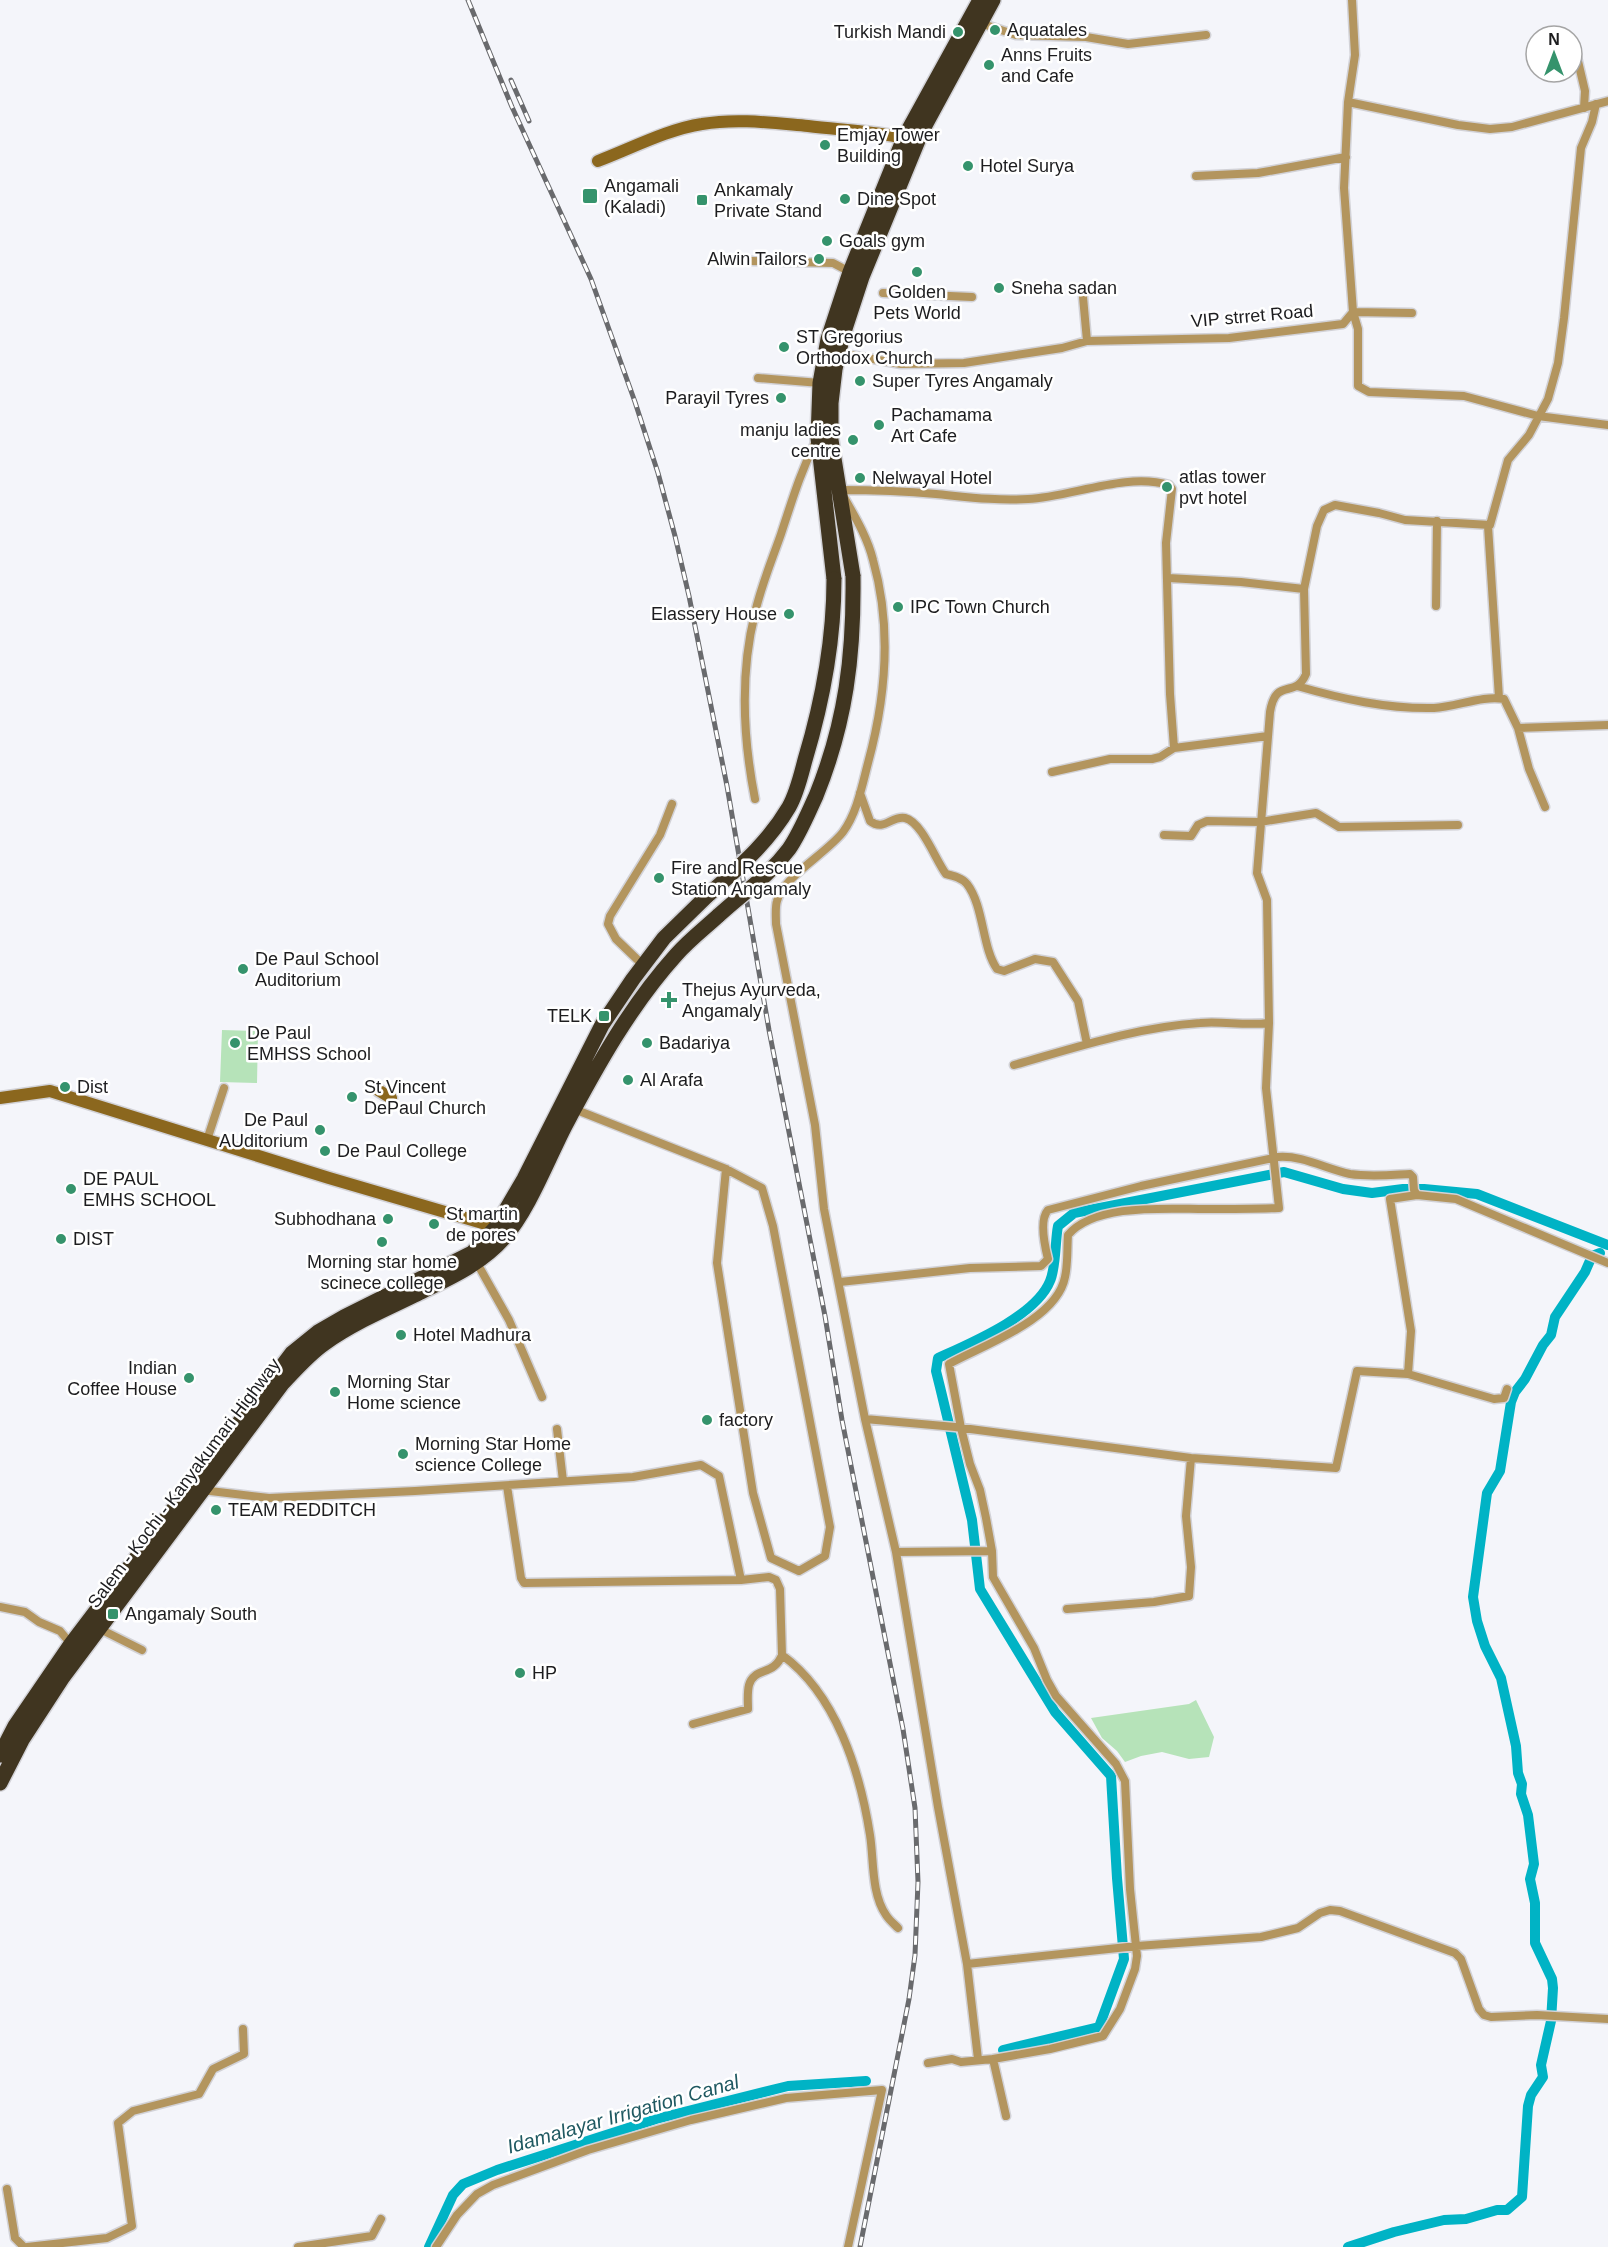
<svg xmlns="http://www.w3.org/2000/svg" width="1608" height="2247" viewBox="0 0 1608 2247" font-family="Helvetica,sans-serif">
  <rect width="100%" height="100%" fill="#f4f5fa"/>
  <path fill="#b6e3b9" d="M222,1030L258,1031L257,1083L220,1082Z
    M1196,1700L1214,1737L1209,1757L1189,1759L1162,1752L1141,1756L1125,1762L1117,1751L1102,1738L1091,1718L1189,1704Z"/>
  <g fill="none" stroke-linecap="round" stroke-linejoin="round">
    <path stroke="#00b3c5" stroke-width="10" d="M1003,2050L1099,2027L1124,1959L1117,1878L1111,1776L1055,1712L980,1589L972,1520L940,1387L936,1371L938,1358C971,1343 1036,1316 1050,1281C1056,1268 1055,1241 1058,1226L1074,1213L1284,1172L1343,1189L1372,1193L1403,1189H1424L1477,1194L1608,1245
      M429,2247L453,2195L463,2184L497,2170L656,2119L788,2086L866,2081
      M1348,2247L1394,2232L1444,2220L1466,2219L1497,2210H1507L1522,2197L1528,2106L1531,2095L1543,2077L1541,2065L1551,2021L1553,1988L1552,1979L1535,1943V1903L1530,1879L1534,1864L1528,1815L1521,1794L1522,1784L1518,1773L1516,1746L1501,1678L1485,1646L1477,1621L1473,1597L1487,1493L1500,1471L1511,1402L1515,1392L1525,1379L1543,1345L1551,1335L1555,1317L1585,1272L1592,1256L1600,1253"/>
    <g stroke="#d2d2d7" stroke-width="11">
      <path id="street" d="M980,23L1016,35L1086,37L1128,44L1206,35
        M1577,57L1585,91L1584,108
        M1348,102L1458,125L1490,129L1512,127L1608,101
        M1196,176L1258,173L1346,157
        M752,261L833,263L850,272
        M883,293L972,297
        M1083,297L1087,341
        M1412,313L1353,312L1358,329V386L1369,392L1464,396L1538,416L1608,425
        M839,353L901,364L964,363L1062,348L1087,341L1229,338L1343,324L1353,312L1344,188L1348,102L1355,55L1352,0
        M758,378L820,383
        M1488,526L1499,698
        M1168,578L1241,582L1304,589
        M1436,606L1437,521
        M1297,686C1342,699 1387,709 1434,708C1456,707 1483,695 1504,699L1518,728L1608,725
        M1518,728L1529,769L1545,807
        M1174,748L1170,694L1166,543L1172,489L1169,485C1126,472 1071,497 1028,499C997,501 967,497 936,494C904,491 872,490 840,490C852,512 867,535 873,560C892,627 886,697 868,763C862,786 857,813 843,832C827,853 783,877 777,901C775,907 776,917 776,924L815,1125L824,1209L865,1419L896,1552L938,1807L967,1964L1137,1946L1261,1937L1298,1928L1320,1913L1330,1910L1340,1911L1455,1953L1461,1959L1479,2009L1484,2015L1491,2017L1537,2015L1608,2019
        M1052,772L1110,759H1152L1160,757L1174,748L1268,736
        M860,793L870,821C884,832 892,815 905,818C922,822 936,861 946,874C954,876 962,878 967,884C984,906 982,948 997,969L1004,971L1035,959L1053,962L1078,1001L1087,1044
        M755,799C743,738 740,673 755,613C761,586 772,560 781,534C792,501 800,473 816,441
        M1164,835L1191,836L1198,825L1207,821L1260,822L1316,813L1339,827L1458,825
        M644,966L616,939L608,924L610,916L660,835L672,804
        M1014,1065C1074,1048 1137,1027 1200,1023C1223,1021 1245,1026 1269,1023L1267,900L1257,873L1270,712C1276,676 1295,700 1306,674L1304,589L1317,526L1324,510L1335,505L1379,513L1405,520L1490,525L1508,460L1529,435L1548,399L1558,363L1564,318L1581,148L1592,122L1596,104
        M574,1109L726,1169L762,1188L773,1226L830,1527L825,1556L799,1571L771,1558L753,1493L717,1263L726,1169
        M207,1140L224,1088
        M477,1263L509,1320L542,1397
        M840,1282L970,1268L1041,1266L1048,1259C1045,1247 1039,1220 1048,1210L1141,1186L1278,1157C1302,1155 1326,1169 1350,1174C1370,1177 1390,1175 1410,1174L1413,1177L1414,1190L1417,1195
        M1408,1374L1411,1331L1390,1199L1417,1195L1456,1199L1608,1263
        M865,1419L955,1427L1191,1458L1336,1468L1357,1371L1408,1374L1494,1399L1504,1398L1507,1389
        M557,1429L563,1481
        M507,1486L521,1578L524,1583L741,1580L769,1577L776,1580L780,1589L782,1655C774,1676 754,1667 749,1685C747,1693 748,1702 748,1709L693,1724
        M202,1490L269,1498L415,1491L633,1477L701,1465L719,1476L741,1580
        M896,1552L992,1551
        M0,1607L25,1612L39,1622L60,1631L71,1644
        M1067,1609L1154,1602L1189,1596L1191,1567L1186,1516L1191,1458
        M98,1628L142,1650
        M782,1655C836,1694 860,1771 870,1835C874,1860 871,1893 886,1915C889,1920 894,1924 898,1928
        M967,1964L978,2059
        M928,2063L952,2059L961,2062L993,2059
        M1006,2116L993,2059L1050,2049L1103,2036L1120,2009L1135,1969L1137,1956L1130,1889L1125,1781L1116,1764L1056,1696L1047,1680L1034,1648L993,1577L992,1551L986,1518L980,1490L970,1464L961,1428L949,1364C983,1345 1057,1320 1065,1277C1068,1264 1067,1249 1068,1235C1095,1203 1167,1209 1205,1209C1230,1209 1254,1209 1279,1208L1266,1088L1269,1023
        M7,2189L15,2238L24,2247
        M27,2247L107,2238L132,2226L118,2123L133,2111L199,2094L213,2069L244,2054L243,2029
        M298,2247L372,2236L381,2219
        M436,2247L457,2215L477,2194L493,2185L588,2150L691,2120L786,2098L882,2090L848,2247"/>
    </g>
    <g stroke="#d2d2d7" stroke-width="15">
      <path id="secondary" d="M598,161C630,149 668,129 702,124C737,118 773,123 808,126C841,130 872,131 904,138
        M378,1090L391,1098
        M0,1098L50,1091L329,1178L496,1227L499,1233"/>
    </g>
    <g stroke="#d2d2d7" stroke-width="18">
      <path id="highway" d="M853,576L831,440V403L835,369L843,335L862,277L922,131L993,0
        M834,579L818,438L820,383L828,339L850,272L904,138L980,0
        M0,1755L15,1726L71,1644L292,1353L318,1332L344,1317L472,1253L496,1227L524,1179L602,1025L633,979L664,938L708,895
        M0,1783L22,1740L63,1677L282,1384C296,1369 309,1354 325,1343C353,1323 386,1309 417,1294C449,1278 480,1265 504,1238C529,1209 547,1161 565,1126C597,1066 630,1006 676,955C689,940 705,928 719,915"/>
    </g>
    <use href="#street" stroke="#b3955e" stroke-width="8"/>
    <use href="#secondary" stroke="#8b671e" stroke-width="12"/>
    <use href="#highway" stroke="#403520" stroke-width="15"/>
    <g stroke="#696a6d" stroke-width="5">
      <path id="rail" d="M468,0L512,107L591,279L635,402L658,473L675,536L689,596L727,786L769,1030L825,1316L842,1420L903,1729L915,1808L918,1882L915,1955L909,1999L860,2247
        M511,80L529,121"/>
    </g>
    <use href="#rail" stroke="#fff" stroke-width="3" stroke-dasharray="9" stroke-linecap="butt"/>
    <g stroke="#d2d2d7" stroke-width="18" stroke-linecap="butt">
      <path id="highway-bridge" d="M708,895C738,868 768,843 789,807C797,793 801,775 805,760C823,700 834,641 834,579
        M719,915C744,892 768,877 789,849C800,833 808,813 816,796C846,722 854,655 853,576"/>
    </g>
    <use href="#highway-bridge" stroke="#403520" stroke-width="15"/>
  </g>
  <g fill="#35936c" stroke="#fff" stroke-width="2">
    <circle cx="995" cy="30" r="6"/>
    <circle cx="958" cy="32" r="6"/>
    <circle cx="989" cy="65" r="6"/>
    <circle cx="825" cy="145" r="6"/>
    <circle cx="968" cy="166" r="6"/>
    <rect x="582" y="188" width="16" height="16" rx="3"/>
    <circle cx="845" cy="199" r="6"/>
    <rect x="696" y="194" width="12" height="12" rx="3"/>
    <circle cx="827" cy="241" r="6"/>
    <circle cx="819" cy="259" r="6"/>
    <circle cx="917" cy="272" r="6"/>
    <circle cx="999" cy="288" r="6"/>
    <circle cx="784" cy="347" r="6"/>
    <circle cx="860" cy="381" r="6"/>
    <circle cx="781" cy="398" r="6"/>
    <circle cx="879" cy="425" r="6"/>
    <circle cx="853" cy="440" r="6"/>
    <circle cx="860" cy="478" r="6"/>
    <circle cx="1167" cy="487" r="6"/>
    <circle cx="898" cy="607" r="6"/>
    <circle cx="789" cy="614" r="6"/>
    <circle cx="659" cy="878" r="6"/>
    <circle cx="243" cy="969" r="6"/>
    <path d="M666 991h6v6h6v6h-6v6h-6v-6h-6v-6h6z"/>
    <rect x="598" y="1010" width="12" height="12" rx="3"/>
    <circle cx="235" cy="1043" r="6"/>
    <circle cx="647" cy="1043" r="6"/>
    <circle cx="628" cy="1080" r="6"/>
    <circle cx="65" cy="1087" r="6"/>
    <circle cx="352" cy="1097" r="6"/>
    <circle cx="320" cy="1130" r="6"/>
    <circle cx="325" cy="1151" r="6"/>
    <circle cx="71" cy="1189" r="6"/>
    <circle cx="388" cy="1219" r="6"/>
    <circle cx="434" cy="1224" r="6"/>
    <circle cx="61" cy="1239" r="6"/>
    <circle cx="382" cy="1242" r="6"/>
    <circle cx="401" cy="1335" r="6"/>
    <circle cx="189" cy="1378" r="6"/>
    <circle cx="335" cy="1392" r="6"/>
    <circle cx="707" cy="1420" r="6"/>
    <circle cx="403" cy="1454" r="6"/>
    <circle cx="216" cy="1510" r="6"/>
    <rect x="107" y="1608" width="12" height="12" rx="3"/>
    <circle cx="520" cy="1673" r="6"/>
  </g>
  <g text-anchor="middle" stroke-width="5" stroke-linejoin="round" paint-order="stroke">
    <g font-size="18" fill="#1d1d1f" stroke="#fff" text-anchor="start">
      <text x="1007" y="36">Aquatales</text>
      <text x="946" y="38" text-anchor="end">Turkish Mandi</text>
      <text x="1001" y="61">Anns Fruits<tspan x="1001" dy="21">and Cafe</tspan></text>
      <text x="837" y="141">Emjay Tower<tspan x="837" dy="21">Building</tspan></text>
      <text x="980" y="172">Hotel Surya</text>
      <text x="604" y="192">Angamali<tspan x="604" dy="21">(Kaladi)</tspan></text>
      <text x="714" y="196">Ankamaly<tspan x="714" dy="21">Private Stand</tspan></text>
      <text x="857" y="205">Dine Spot</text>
      <text x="839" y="247">Goals gym</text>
      <text x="807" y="265" text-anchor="end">Alwin Tailors</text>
      <text x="1011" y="294">Sneha sadan</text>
      <text x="917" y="298" text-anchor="middle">Golden<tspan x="917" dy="21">Pets World</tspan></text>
      <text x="796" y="343">ST Gregorius<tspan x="796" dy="21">Orthodox Church</tspan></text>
      <text x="872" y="387">Super Tyres Angamaly</text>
      <text x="769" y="404" text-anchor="end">Parayil Tyres</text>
      <text x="891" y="421">Pachamama<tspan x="891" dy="21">Art Cafe</tspan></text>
      <text x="841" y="436" text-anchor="end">manju ladies<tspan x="841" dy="21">centre</tspan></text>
      <text x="1179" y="483">atlas tower<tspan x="1179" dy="21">pvt hotel</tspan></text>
      <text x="872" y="484">Nelwayal Hotel</text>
      <text x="910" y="613">IPC Town Church</text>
      <text x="777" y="620" text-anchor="end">Elassery House</text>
      <text x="671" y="874">Fire and Rescue<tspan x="671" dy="21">Station Angamaly</tspan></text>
      <text x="255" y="965">De Paul School<tspan x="255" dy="21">Auditorium</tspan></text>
      <text x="682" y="996">Thejus Ayurveda,<tspan x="682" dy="21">Angamaly</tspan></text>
      <text x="592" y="1022" text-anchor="end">TELK</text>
      <text x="247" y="1039">De Paul<tspan x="247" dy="21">EMHSS School</tspan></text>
      <text x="659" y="1049">Badariya</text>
      <text x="640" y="1086">Al Arafa</text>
      <text x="77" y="1093">Dist</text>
      <text x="364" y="1093">St Vincent<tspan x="364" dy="21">DePaul Church</tspan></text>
      <text x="308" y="1126" text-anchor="end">De Paul<tspan x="308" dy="21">AUditorium</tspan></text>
      <text x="337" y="1157">De Paul College</text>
      <text x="83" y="1185">DE PAUL<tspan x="83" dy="21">EMHS SCHOOL</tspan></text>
      <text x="446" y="1220">St martin<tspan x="446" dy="21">de pores</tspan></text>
      <text x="376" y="1225" text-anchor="end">Subhodhana</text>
      <text x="73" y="1245">DIST</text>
      <text x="382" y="1268" text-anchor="middle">Morning star home<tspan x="382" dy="21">scinece college</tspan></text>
      <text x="413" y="1341">Hotel Madhura</text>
      <text x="177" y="1374" text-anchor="end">Indian<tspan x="177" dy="21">Coffee House</tspan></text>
      <text x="347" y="1388">Morning Star<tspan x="347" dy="21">Home science</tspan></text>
      <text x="719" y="1426">factory</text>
      <text x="415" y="1450">Morning Star Home<tspan x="415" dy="21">science College</tspan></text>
      <text x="228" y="1516">TEAM REDDITCH</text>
      <text x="125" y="1620">Angamaly South</text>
      <text x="532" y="1679">HP</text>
    </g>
    <g font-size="18" fill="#1d1d1f" stroke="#fff">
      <text transform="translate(1252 316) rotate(-5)" y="6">VIP strret Road</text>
      <text transform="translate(184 1483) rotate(-53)" y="6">Salem - Kochi - Kanyakumari Highway</text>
    </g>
    <g font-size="20" font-style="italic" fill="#1f5961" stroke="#fff">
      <text transform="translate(623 2114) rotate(-16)" y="7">Idamalayar Irrigation Canal</text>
    </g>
  </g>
  <g transform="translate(1554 54)"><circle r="28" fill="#ffffff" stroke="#a5a5a5" stroke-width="1.5"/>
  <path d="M0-4.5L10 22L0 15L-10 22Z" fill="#35936c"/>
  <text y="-9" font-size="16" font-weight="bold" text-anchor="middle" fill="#1d1d1f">N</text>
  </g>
</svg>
